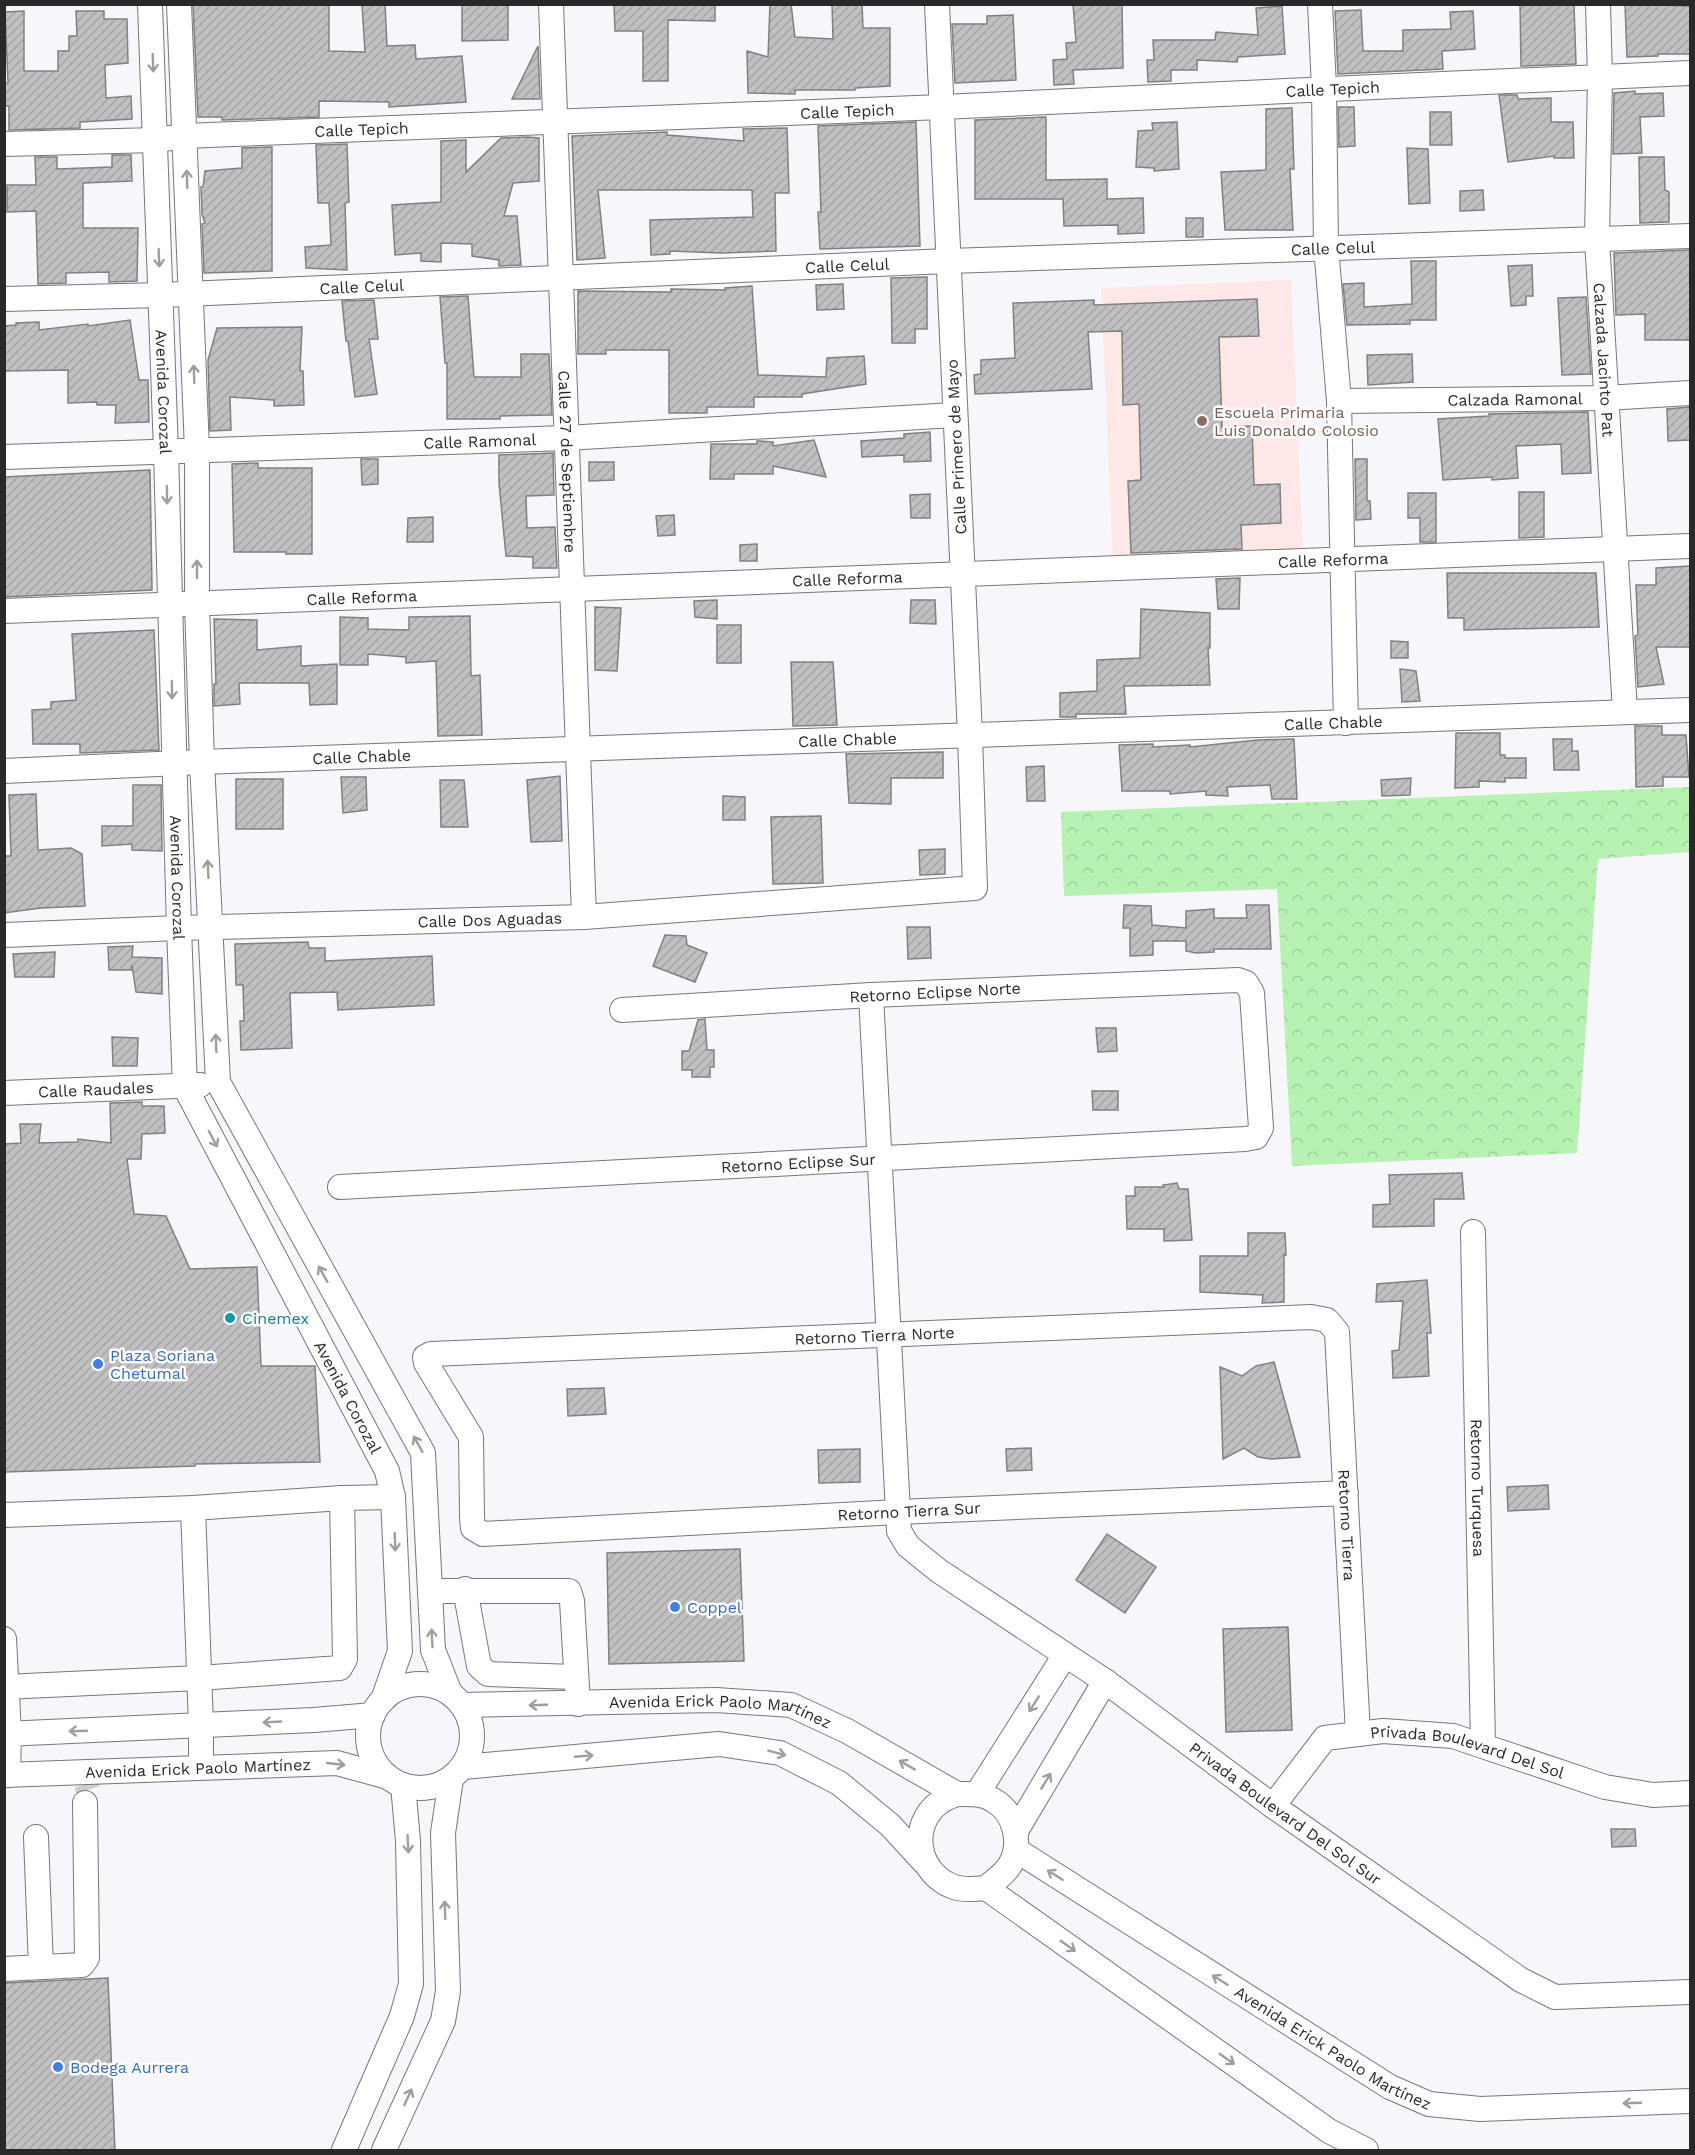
<svg xmlns="http://www.w3.org/2000/svg" width="1695" height="2155" viewBox="0 0 1695 2155" font-family="'Work Sans',sans-serif">
  <defs>
    <pattern id="forest-crowns" width="20" height="18" patternUnits="userSpaceOnUse" patternTransform="scale(1.5)"><rect width="20" height="18" fill="#b7f2b2"/><path d="M2 6a3 3 0 1 1 6 0M12 15a3 3 0 1 1 6 0" fill="none" stroke="#9dd099"/></pattern>
    <pattern id="building-hatch" width="6" height="6" patternUnits="userSpaceOnUse" patternTransform="scale(1.5)"><rect width="6" height="6" fill="#c0c0c3"/><path d="M-1 1l2-2M0 6l6-6M5 7l2-2" fill="none" stroke="#a5a5a8"/></pattern>
  </defs>
  <rect width="100%" height="100%" fill="#f7f6fa"/>
  <path fill="#fde7e7" d="M1291,280L1303,554L1113,562L1101,288Z"/>
  <path fill="url(#forest-crowns)" d="M1690,787V852L1598,859L1577,1153L1292,1166L1277,889L1064,896L1061,812Z"/>
  <path fill="url(#building-hatch)" stroke="#818083" stroke-width="1.5" d="M193,4H329V51L365,52L362,4H385L387,46L415,45L416,59L462,56L466,102L389,107V102L319,101V117L222,120V117H198Z
    M462,4H508V40L462,41Z
    M614,4H715V21L668,20V81H643V31H615Z
    M770,4H791L795,37L833,39L832,4H862L863,28H890V86L855,88V90H795V94L748,93L747,51L768,57Z
    M1073,4H1122L1123,68L1073,70L1074,84L1054,85L1053,60L1067,59L1066,43L1076,42Z
    M1520,4H1574L1576,64L1521,66Z
    M1625,4L1690,6V54H1658V56L1627,57Z
    M1282,6L1285,54L1238,57L1237,62L1197,60V70H1171V81L1148,82L1147,60H1154L1153,40H1215L1216,32L1258,35L1256,8Z
    M1361,10L1363,51H1403V30L1451,29L1450,12L1473,11L1475,49L1442,51L1443,69L1338,74L1335,11Z
    M24,11V71H58V51H69V36H77L76,11H104V19H127L128,63L105,65L106,98L131,96L132,119L80,122V128L9,130V106H4V84L8,83L5,12Z
    M1013,15L1016,80L955,83L952,24H987V16Z
    M538,46L540,99H512Z
    M1635,91V94L1663,93L1664,116L1640,117L1642,153L1613,154L1614,93Z
    M1499,95H1517L1518,99L1551,98V122H1573L1574,158H1554V156L1508,162Z
    M1338,107H1354L1355,146L1339,147Z
    M1292,108L1294,169H1290L1293,230H1225L1221,172L1266,170V109Z
    M1430,112H1451L1452,145H1430Z
    M1046,117V180L1107,179V199L1143,198L1144,233L1118,234V225L1064,226L1063,199H975V120Z
    M916,122L920,246L820,249L818,212H821L818,126Z
    M1177,122L1179,169L1154,171V168L1136,167L1138,131L1153,130L1152,123Z
    M787,128L789,193H775L776,251L722,253L670,251V254L651,255L650,220L753,217L752,190H598L605,258L577,260L572,136L667,132V135L744,141L743,129Z
    M527,137L539,138V181L513,183L504,216H517L521,265L499,266V260L472,256V244L441,243V262L421,261V253L395,255L392,205L441,202V141L466,140V172L501,138Z
    M347,144L349,202L345,203L347,270L306,268L305,247L331,245L329,203H318L316,145Z
    M272,147V271L204,273L202,224L205,223L202,214L201,187H203L205,171L242,168V148Z
    M1407,148L1428,149L1430,203L1409,204Z
    M112,155H131L132,181L83,183V228H138L137,281L109,282V272L66,273V283L38,284L36,211L7,212V185H36L35,157H57V169L112,167Z
    M1639,157H1664L1665,190L1669,192V222L1640,223Z
    M1483,190L1484,210L1460,211V191Z
    M1186,218H1203V237H1186Z
    M1690,250V340H1645V314L1616,315L1614,253Z
    M1411,261H1436V320H1410V324L1347,325L1343,284L1364,283V307L1412,304Z
    M1532,265L1533,296H1526V305L1511,306L1508,266Z
    M927,277V329H915V343H892L891,278Z
    M843,284L844,309L817,310L816,285Z
    M752,286L758,375L826,377L827,358L864,356L866,384L802,394V397H754V407H707V413H669V350H606V354H578V291L671,292V289L725,290V288Z
    M468,296L474,377H521V354H549L552,415L500,416V419H447V363H445L440,297Z
    M1586,297L1591,374L1562,375L1558,298Z
    M1257,299L1259,336L1219,337L1222,427L1252,426L1254,485L1280,484L1281,523L1241,525L1242,549L1131,553L1128,481L1141,480L1139,404L1123,405L1122,331L1088,332L1092,389L975,394L974,375L981,374V360L1015,358L1013,303L1094,300V305Z
    M374,300L378,339H369L377,394L355,397L348,341H346L342,301Z
    M130,320L139,380H148L149,422L115,423L116,405H97V402L68,403V370L4,371V326L16,325V323L39,322V330L88,324V326Z
    M302,327L300,371H303L304,405L274,406V400L230,397L231,430L210,431L208,360L217,328Z
    M1412,354L1413,382L1368,385L1367,355Z
    M1690,407V440L1668,441L1667,409Z
    M1588,412L1591,473L1562,474L1561,444L1516,446L1518,478L1492,480V477L1443,480L1438,419L1489,416V414Z
    M930,432L931,461L904,462V455L862,457L861,441L904,438V434Z
    M814,440L826,477L773,466V474H734V479H710L711,444H757V441H760L773,442V446Z
    M553,453L554,495L526,496L527,528L555,527L557,568H533V557L506,556L499,483V455Z
    M361,459H378V484L362,485Z
    M1355,459H1367V501H1370L1371,519L1356,520Z
    M589,462H614V480L589,481Z
    M258,463V468H312V554H286V552H234L232,464Z
    M150,470L152,590L4,597V477Z
    M1519,492H1544V537L1519,538Z
    M1408,493H1436V542H1420V518H1408Z
    M930,494V518H911L910,495Z
    M674,515L675,535L658,536L656,516Z
    M433,517V542H407L408,518Z
    M757,544V561H740V545Z
    M1690,566V647H1656L1664,684L1638,687L1635,636L1638,635L1636,585H1656V568Z
    M1447,573H1596L1599,627L1464,630V618H1448Z
    M1240,578L1239,609H1218L1216,579Z
    M717,600V619L695,617L694,601Z
    M911,600H935L936,624L910,623Z
    M595,607L621,608L617,671L595,670Z
    M1141,609L1210,613V648H1208L1210,685L1124,686L1126,714H1076V717H1060V693L1097,691V660L1140,658Z
    M470,616L471,676L480,675L482,735L438,736L436,661L406,663V657L368,654V665H340V617L368,618V629L409,630V617Z
    M214,619L257,620V650L301,646V666L337,664V704L310,705L309,683H239L240,704L214,706V684H216Z
    M717,625H741V663H717Z
    M154,630L159,750L80,753V744H33L32,710L51,709V702L76,700L72,634Z
    M1391,641L1408,642V658H1391Z
    M791,662H833L837,725L793,726Z
    M1400,669L1416,671L1420,701L1402,702Z
    M1635,726H1662V735H1686L1689,777H1663V786L1636,787Z
    M1456,733H1500V755H1505V758H1526V778H1505V782L1479,781V787L1455,788Z
    M1294,739L1297,799H1272L1270,785L1227,787L1228,796L1206,795V791L1170,794V791H1122L1119,745L1153,744V747L1190,745V747L1258,740Z
    M1553,739H1572V751H1578L1579,770H1554Z
    M943,752V778H891V804L849,803L846,754Z
    M1044,766L1045,801H1027L1026,767Z
    M560,776L562,841L531,842L527,780Z
    M341,777H366L367,810L343,813Z
    M1411,778L1410,795L1382,796L1381,780Z
    M236,779H283V829H236Z
    M440,780H464L468,827H441Z
    M133,785H161L162,851L132,850V844L102,846V826H133Z
    M36,794L38,850L71,848L82,854L85,906L41,908L4,913V856H11L9,795Z
    M723,796L745,797V820H723Z
    M821,816L823,883L773,884L771,817Z
    M945,849V874L920,875L919,850Z
    M1124,905L1151,906L1152,925L1186,928V911L1214,909V918H1247L1246,905H1269L1271,949H1214V952L1196,953L1186,951V941H1153V955L1130,956V928H1123Z
    M907,927H930L931,958L908,959Z
    M665,935L686,936L687,945L707,953L695,982L653,966Z
    M308,942L309,948H325V961L432,956L434,1005L338,1010L337,992L290,993L292,1048L241,1050L240,1021H244L243,985H236L235,944Z
    M133,946L132,957L162,958V994L136,992L132,965V970H109L108,947Z
    M55,952L54,977H15L13,954Z
    M705,1019L707,1050H714V1067H710V1077H692V1070H682V1051H689L698,1020Z
    M1096,1028H1116L1117,1051L1098,1052Z
    M112,1037L138,1038L137,1066H113Z
    M1092,1091H1118V1110H1093Z
    M142,1102V1106H164L165,1133L142,1134L141,1159H127L134,1214L166,1216L190,1269L257,1267L261,1366H315L320,1462L195,1464V1466L4,1472V1144L21,1143L20,1124H41L39,1143L78,1142V1139L111,1143L110,1103Z
    M1462,1173L1464,1199H1434V1226L1373,1227V1205L1390,1204L1389,1175Z
    M1177,1183L1179,1189H1188L1192,1240L1164,1241V1229H1127L1126,1196H1135V1187H1164L1163,1185Z
    M1248,1233H1285L1286,1255H1284V1302L1262,1303L1263,1295L1200,1292V1256H1248Z
    M1427,1280L1431,1333H1427L1429,1376L1393,1378L1392,1351L1399,1350L1403,1301L1376,1302L1377,1284Z
    M1274,1362L1300,1457L1271,1459L1258,1457L1244,1448L1223,1459L1220,1367L1242,1376L1256,1366Z
    M604,1388L606,1414L568,1416L567,1389Z
    M1031,1448L1032,1470L1007,1471L1006,1449Z
    M860,1449V1482L819,1483L818,1450Z
    M1548,1485L1549,1509L1508,1511L1507,1487Z
    M1107,1534L1156,1567L1125,1613L1076,1580Z
    M740,1549L744,1661L609,1664L607,1553Z
    M1288,1627L1292,1730L1226,1732L1223,1629Z
    M1611,1829H1635L1636,1846L1612,1847Z
    M108,1978L115,2151H4V1983Z"/>
  <g fill="none" stroke-linecap="round" stroke-linejoin="round">
    <path stroke="#cecdd0" stroke-width="24" stroke-dasharray="24 12" stroke-linecap="butt" d="M86,1784L88,1790"/>
    <g stroke="#777679" stroke-width="26">
      <g id="minor">
        <path id="s1" d="M150,4L166,452L179,928L185,1087L387,1471L393,1497L400,1651L383,1700"/>
        <path d="M179,4L197,450V603L202,762L218,1082L423,1453L433,1650L450,1693"/>
        <path id="s2" d="M551,4L584,917"/>
        <path d="M1320,4L1324,88L1326,247L1339,401L1346,723"/>
        <path id="s3" d="M1598,4L1600,77L1597,239L1625,712"/>
        <path id="s4" d="M4,144L156,140L185,136C437,126 689,118 942,107C1191,96 1441,83 1690,73"/>
        <path id="s5" d="M4,299L161,295L948,261L1690,236"/>
        <path id="s6" d="M1339,401L1605,398L1690,393"/>
        <path id="s7" d="M4,457L566,438L954,415"/>
        <path id="s8" d="M4,611L1690,546"/>
        <path id="s9" d="M4,771L202,762L1690,710"/>
        <path id="s10" d="M4,935L179,928L584,917L975,888L970,735L937,4"/>
        <path id="s11" d="M871,995L899,1531L908,1546L939,1571L1105,1681L1273,1806L1521,1980L1555,1997L1690,1992"/>
        <path id="s12" d="M4,1093L200,1085"/>
        <path id="s13" d="M340,1187L1245,1139L1256,1137L1261,1128L1252,993L1246,983L1238,980L871,995L622,1010"/>
        <path id="s14" d="M1473,1232L1483,1746"/>
        <path id="s15" d="M1346,1493L898,1512L483,1534L473,1528L472,1517L471,1437L426,1363L425,1357L431,1354L1311,1317L1327,1320L1337,1332L1358,1734"/>
        <path d="M193,1508L201,1725V1767"/>
        <path d="M4,1515L193,1508L342,1498L393,1497"/>
        <path d="M465,1589L479,1666L488,1674L576,1677"/>
        <path d="M430,1591H569L572,1601L578,1704"/>
        <path d="M4,1639L9,1733L8,1775"/>
        <circle cx="420" cy="1736" r="52"/>
        <path d="M4,1687L199,1678L340,1668L345,1659L342,1498"/>
        <path id="s16" d="M462,1705L716,1700L791,1705L847,1731L957,1794"/>
        <path d="M4,1734L314,1720L373,1715"/>
        <path d="M463,1767L719,1744L780,1753L839,1783L890,1825L924,1862"/>
        <path id="s17" d="M4,1775L337,1763L388,1777"/>
        <path d="M957,1794C970,1794 982,1793 993,1800C1016,1813 1022,1844 1010,1865C1005,1874 994,1881 986,1888C977,1889 963,1890 954,1887C917,1874 908,1825 940,1802C945,1798 952,1796 957,1794Z"/>
        <path d="M977,1794L1065,1655"/>
        <path id="s18" d="M1273,1806L1325,1738L1383,1731L1453,1736L1605,1787L1653,1795L1690,1793"/>
        <path d="M1016,1831L1105,1681"/>
        <path d="M36,1837L41,1967"/>
        <path id="s19" d="M1016,1850L1390,2087L1429,2104L1480,2109L1690,2101"/>
        <path d="M986,1888L1329,2131L1366,2150"/>
        <path d="M4,1969L82,1965L87,1958L85,1803"/>
        <path d="M344,2150L402,2016L411,1984L408,1841L403,1785"/>
        <path d="M384,2150L443,2021L448,1991L443,1833L451,1779"/>
      </g>
    </g>
    <use href="#minor" stroke="#fff" stroke-width="24"/>
  </g>
  <defs><path id="oneway-shaft" d="M-6 0H5M1.5-3L5.5 0L1.5 3" fill="none" stroke-width="1.6" stroke-linecap="round" stroke-linejoin="round" transform="scale(1.5)"/></defs>
  <g stroke="#9f9e9f">
    <use href="#oneway-shaft" transform="translate(153 63) rotate(88)"/>
    <use href="#oneway-shaft" transform="translate(187 179) rotate(-92)"/>
    <use href="#oneway-shaft" transform="translate(159 258) rotate(88)"/>
    <use href="#oneway-shaft" transform="translate(194 374) rotate(-92)"/>
    <use href="#oneway-shaft" transform="translate(167 495) rotate(89)"/>
    <use href="#oneway-shaft" transform="translate(197 569) rotate(-90)"/>
    <use href="#oneway-shaft" transform="translate(172 690) rotate(89)"/>
    <use href="#oneway-shaft" transform="translate(208 869) rotate(-93)"/>
    <use href="#oneway-shaft" transform="translate(216 1043) rotate(-92)"/>
    <use href="#oneway-shaft" transform="translate(213 1139) rotate(62)"/>
    <use href="#oneway-shaft" transform="translate(323 1274) rotate(-119)"/>
    <use href="#oneway-shaft" transform="translate(418 1444) rotate(-119)"/>
    <use href="#oneway-shaft" transform="translate(395 1542) rotate(88)"/>
    <use href="#oneway-shaft" transform="translate(432 1638) rotate(-93)"/>
    <use href="#oneway-shaft" transform="translate(1034 1704) rotate(122)"/>
    <use href="#oneway-shaft" transform="translate(538 1705) rotate(178)"/>
    <use href="#oneway-shaft" transform="translate(272 1722) rotate(177)"/>
    <use href="#oneway-shaft" transform="translate(78 1731) rotate(178)"/>
    <use href="#oneway-shaft" transform="translate(777 1753) rotate(15)"/>
    <use href="#oneway-shaft" transform="translate(584 1756) rotate(-5)"/>
    <use href="#oneway-shaft" transform="translate(336 1764) rotate(6)"/>
    <use href="#oneway-shaft" transform="translate(907 1765) rotate(-150)"/>
    <use href="#oneway-shaft" transform="translate(1046 1781) rotate(-59)"/>
    <use href="#oneway-shaft" transform="translate(408 1844) rotate(87)"/>
    <use href="#oneway-shaft" transform="translate(1055 1875) rotate(-148)"/>
    <use href="#oneway-shaft" transform="translate(445 1910) rotate(-92)"/>
    <use href="#oneway-shaft" transform="translate(1068 1946) rotate(35)"/>
    <use href="#oneway-shaft" transform="translate(1220 1980) rotate(-148)"/>
    <use href="#oneway-shaft" transform="translate(1227 2059) rotate(35)"/>
    <use href="#oneway-shaft" transform="translate(408 2097) rotate(-66)"/>
    <use href="#oneway-shaft" transform="translate(1632 2103) rotate(178)"/>
  </g>
  <circle fill="#8d6e63" stroke="#fff" stroke-width="2" cx="1202" cy="421" r="6"/>
  <circle fill="#0f9aa8" stroke="#fff" stroke-width="2" cx="230" cy="1318" r="6"/>
  <g fill="#3f7fe0" stroke="#fff" stroke-width="2">
    <circle cx="98" cy="1364" r="6"/>
    <circle cx="675" cy="1607" r="6"/>
    <circle cx="58" cy="2067" r="6"/>
  </g>
  <g text-anchor="middle" stroke-width="5" stroke-linejoin="round" paint-order="stroke">
    <g font-size="16" fill="#29282a" stroke="#fff">
      <text dy="6" stroke="none"><textPath href="#s4" startOffset="1330">Calle Tepich</textPath></text>
      <text dy="6" stroke="none"><textPath href="#s4" startOffset="844">Calle Tepich</textPath></text>
      <text dy="6" stroke="none"><textPath href="#s4" startOffset="358">Calle Tepich</textPath></text>
      <text dy="6" stroke="none"><textPath href="#s5" startOffset="1330">Calle Celul</textPath></text>
      <text dy="6" stroke="none"><textPath href="#s5" startOffset="844">Calle Celul</textPath></text>
      <text dy="6" stroke="none"><textPath href="#s5" startOffset="358">Calle Celul</textPath></text>
      <text dy="6" stroke="none"><textPath href="#s3" startOffset="356">Calzada Jacinto Pat</textPath></text>
      <text dy="6" stroke="none"><textPath href="#s1" startOffset="388">Avenida Corozal</textPath></text>
      <text dy="6" stroke="none"><textPath href="#s6" startOffset="176">Calzada Ramonal</textPath></text>
      <text dy="6" stroke="none"><textPath href="#s7" startOffset="476">Calle Ramonal</textPath></text>
      <text transform="translate(956 447) rotate(-93)" y="6">Calle Primero de Mayo</text>
      <text dy="6" stroke="none"><textPath href="#s2" startOffset="458">Calle 27 de Septiembre</textPath></text>
      <text dy="6" stroke="none"><textPath href="#s8" startOffset="1330">Calle Reforma</textPath></text>
      <text dy="6" stroke="none"><textPath href="#s8" startOffset="844">Calle Reforma</textPath></text>
      <text dy="6" stroke="none"><textPath href="#s8" startOffset="358">Calle Reforma</textPath></text>
      <text dy="6" stroke="none"><textPath href="#s9" startOffset="1330">Calle Chable</textPath></text>
      <text dy="6" stroke="none"><textPath href="#s9" startOffset="844">Calle Chable</textPath></text>
      <text dy="6" stroke="none"><textPath href="#s9" startOffset="358">Calle Chable</textPath></text>
      <text dy="6" stroke="none"><textPath href="#s1" startOffset="874">Avenida Corozal</textPath></text>
      <text dy="6" stroke="none"><textPath href="#s10" startOffset="486">Calle Dos Aguadas</textPath></text>
      <text transform="translate(935 992) rotate(-3)" y="6">Retorno Eclipse Norte</text>
      <text dy="6" stroke="none"><textPath href="#s12" startOffset="92">Calle Raudales</textPath></text>
      <text dy="6" stroke="none"><textPath href="#s13" startOffset="459">Retorno Eclipse Sur</textPath></text>
      <text dy="6" stroke="none"><textPath href="#s15" startOffset="1510">Retorno Tierra Norte</textPath></text>
      <text dy="6" stroke="none"><textPath href="#s1" startOffset="1434">Avenida Corozal</textPath></text>
      <text dy="6" stroke="none"><textPath href="#s14" startOffset="256">Retorno Turquesa</textPath></text>
      <text transform="translate(909 1511) rotate(-3)" y="6">Retorno Tierra Sur</text>
      <text dy="6" stroke="none"><textPath href="#s15" startOffset="2172">Retorno Tierra</textPath></text>
      <text dy="6" stroke="none"><textPath href="#s16" startOffset="260">Avenida Erick Paolo Martínez</textPath></text>
      <text dy="6" stroke="none"><textPath href="#s18" startOffset="231">Privada Boulevard Del Sol</textPath></text>
      <text dy="6" stroke="none"><textPath href="#s17" startOffset="194">Avenida Erick Paolo Martínez</textPath></text>
      <text dy="6" stroke="none"><textPath href="#s11" startOffset="1017">Privada Boulevard Del Sol Sur</textPath></text>
      <text dy="6" stroke="none"><textPath href="#s19" startOffset="374">Avenida Erick Paolo Martínez</textPath></text>
    </g>
    <g font-size="16" fill="#785e54" stroke="#fff" text-anchor="start">
      <text x="1214" y="418">Escuela Primaria<tspan x="1214" dy="18">Luis Donaldo Colosio</tspan></text>
    </g>
    <g font-size="16" fill="#0d838f" stroke="#fff" text-anchor="start">
      <text x="242" y="1324">Cinemex</text>
    </g>
    <g font-size="16" fill="#366cbe" stroke="#fff" text-anchor="start">
      <text x="110" y="1361">Plaza Soriana<tspan x="110" dy="18">Chetumal</tspan></text>
      <text x="687" y="1613">Coppel</text>
      <text x="70" y="2073">Bodega Aurrera</text>
    </g>
  </g>
  <rect width="1695" height="2155" fill="none" stroke="#29282a" stroke-width="12"/>
</svg>
